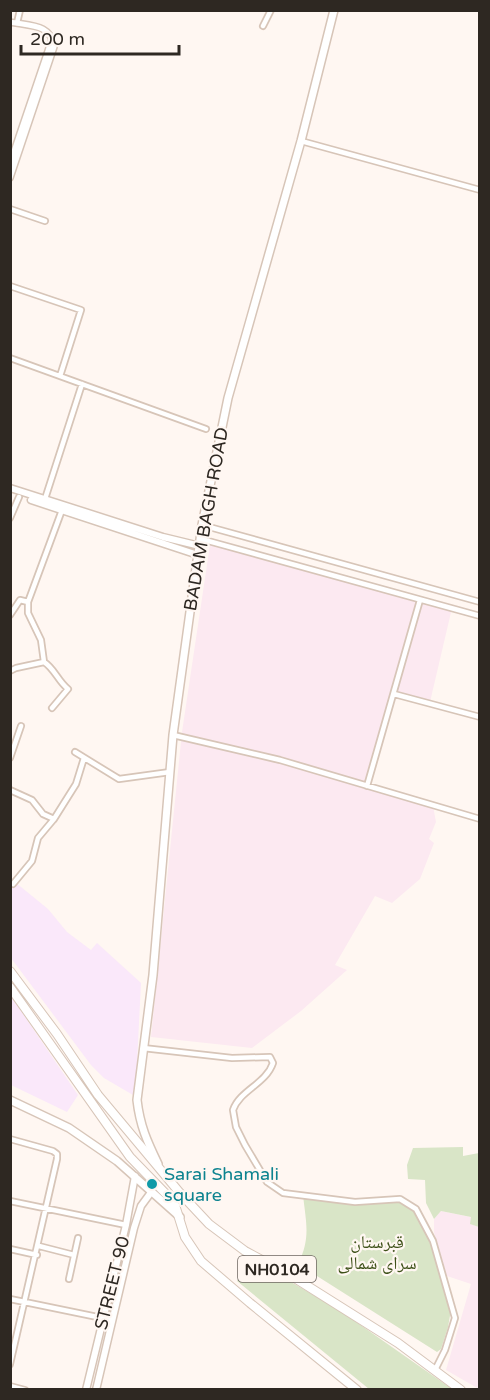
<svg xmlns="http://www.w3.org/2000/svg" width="490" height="1400" viewBox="0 0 490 1400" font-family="'Varela Round','Noto Naskh Arabic',sans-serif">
  <rect width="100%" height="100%" fill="#fff7f2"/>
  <path fill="#fae8fa" d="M10,878L48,909L67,932L91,950L97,943L141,983L136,1083L133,1095L104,1078L91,1065L11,958Z
    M10,995L78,1095L67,1112L11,1085Z"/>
  <path fill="#fce9f1" d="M211,538L452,608L430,702L394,693L368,786L433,806L436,822L429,839L434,843L420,879L392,903L375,896L335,965L347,970L301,1011L252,1048L151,1037L182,732Z
    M441,1211L471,1217V1224L479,1227V1389L446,1370L471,1284L447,1276L434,1232V1219Z"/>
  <path fill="#d9e5c7" d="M463,1147V1156L479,1153V1227L470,1224L471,1217L441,1211L434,1219L426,1203L425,1180L408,1179L407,1165L413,1148Z
    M303,1195L362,1201L388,1198L407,1199L417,1209L436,1259L451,1310L448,1327L441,1349L437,1352L298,1264C311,1238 306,1223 303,1195Z
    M255,1261L339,1310L452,1389H369L237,1281Z"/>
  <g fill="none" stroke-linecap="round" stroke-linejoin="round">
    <g stroke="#d7c5b8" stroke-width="8">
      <path id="minor" d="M17,23L20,10
        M263,26L271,10
        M301,141L480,190
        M10,209L45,221
        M10,286L81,310L60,376
        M10,358L206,429
        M44,502L82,384
        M10,518L19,497
        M202,525L480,602
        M201,539L480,616
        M10,615L20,600L28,602
        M10,671L16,668L44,662
        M394,694L480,717
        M52,708L68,689C58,681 54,668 44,662L41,640L28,613V602L62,510
        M173,735L280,760L480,819
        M75,752L119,779L170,772
        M10,758L21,726
        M367,786L420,600
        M10,790L32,800L43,814L54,819
        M13,884L32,861L38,838L54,819L76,784L84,758
        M143,1048L232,1058L270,1057L273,1063C266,1084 240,1090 233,1110L236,1127L245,1145L267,1182L283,1193L355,1202L400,1199L416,1209L433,1241L455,1318L445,1350L435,1370
        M10,1139L53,1151L57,1154V1159L10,1364
        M10,1201L126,1225
        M39,1246L74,1255
        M10,1249L37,1255
        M69,1279L78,1238
        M10,1299L112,1320
        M10,1386L25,1390"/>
    </g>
    <g stroke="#d7c5b8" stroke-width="8">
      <path id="tertiary" d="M10,22C30,26 52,24 54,47L10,178
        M10,163L52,39"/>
    </g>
    <g stroke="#d7c5b8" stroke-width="9">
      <path id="secondary" d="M10,488L163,537L200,546
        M31,500L198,555
        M86,1390L126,1225L135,1176
        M96,1390L134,1228L141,1206L152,1191"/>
    </g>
    <g stroke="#d7c5b8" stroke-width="10">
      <path id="primary" d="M10,1100L69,1128L117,1161L180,1217
        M158,1164C147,1141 140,1126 137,1100L153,975L173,735L202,525L228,398L301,141L334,10"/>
    </g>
    <g stroke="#d7c5b8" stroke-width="10">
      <path id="trunk" d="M10,971L57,1034L98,1095L180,1193L209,1224L245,1251L290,1275L398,1343L461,1390
        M10,987L130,1157L165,1193L175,1205L185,1237L201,1261L250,1303L357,1390"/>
    </g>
    <use href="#minor" stroke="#fff" stroke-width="4.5"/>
    <use href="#tertiary" stroke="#fff" stroke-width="5"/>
    <use href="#secondary" stroke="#fff" stroke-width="6"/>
    <use href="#primary" stroke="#fff" stroke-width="7"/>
    <use href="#trunk" stroke="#fff" stroke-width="8"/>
  </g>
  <circle fill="#0f9aa8" stroke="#fff7f2" stroke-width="2" cx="152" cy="1184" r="6"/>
  <g text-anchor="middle" stroke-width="4.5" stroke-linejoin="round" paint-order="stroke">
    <rect fill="#fff7f2" stroke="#6d6660" stroke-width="1.5" x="238" y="1256" width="78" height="26" rx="4.5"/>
    <g font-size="16" font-weight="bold" fill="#2e2822">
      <text x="277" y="1275">NH0104</text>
    </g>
    <g font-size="18" fill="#2e2822" stroke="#fff7f2">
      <text transform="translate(206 519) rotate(-80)" y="6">BADAM BAGH ROAD</text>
      <text transform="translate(112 1283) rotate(-76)" y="6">STREET 90</text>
    </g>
    <g font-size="18" fill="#0d838f" stroke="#fff7f2" text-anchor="start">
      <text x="164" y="1180">Sarai Shamali<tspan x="164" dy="21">square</tspan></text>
    </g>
    <g font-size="18" fill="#3d5018" stroke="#fff7f2">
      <text x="377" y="1248">قبرستان<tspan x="377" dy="21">سرای شمالی</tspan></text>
    </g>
  </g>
  <rect width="490" height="1400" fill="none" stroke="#2e2822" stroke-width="24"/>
  <path d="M21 45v9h158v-9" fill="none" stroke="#2e2822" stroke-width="3"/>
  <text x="30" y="45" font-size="18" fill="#2e2822" stroke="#fff7f2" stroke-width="4.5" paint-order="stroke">200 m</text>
</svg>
